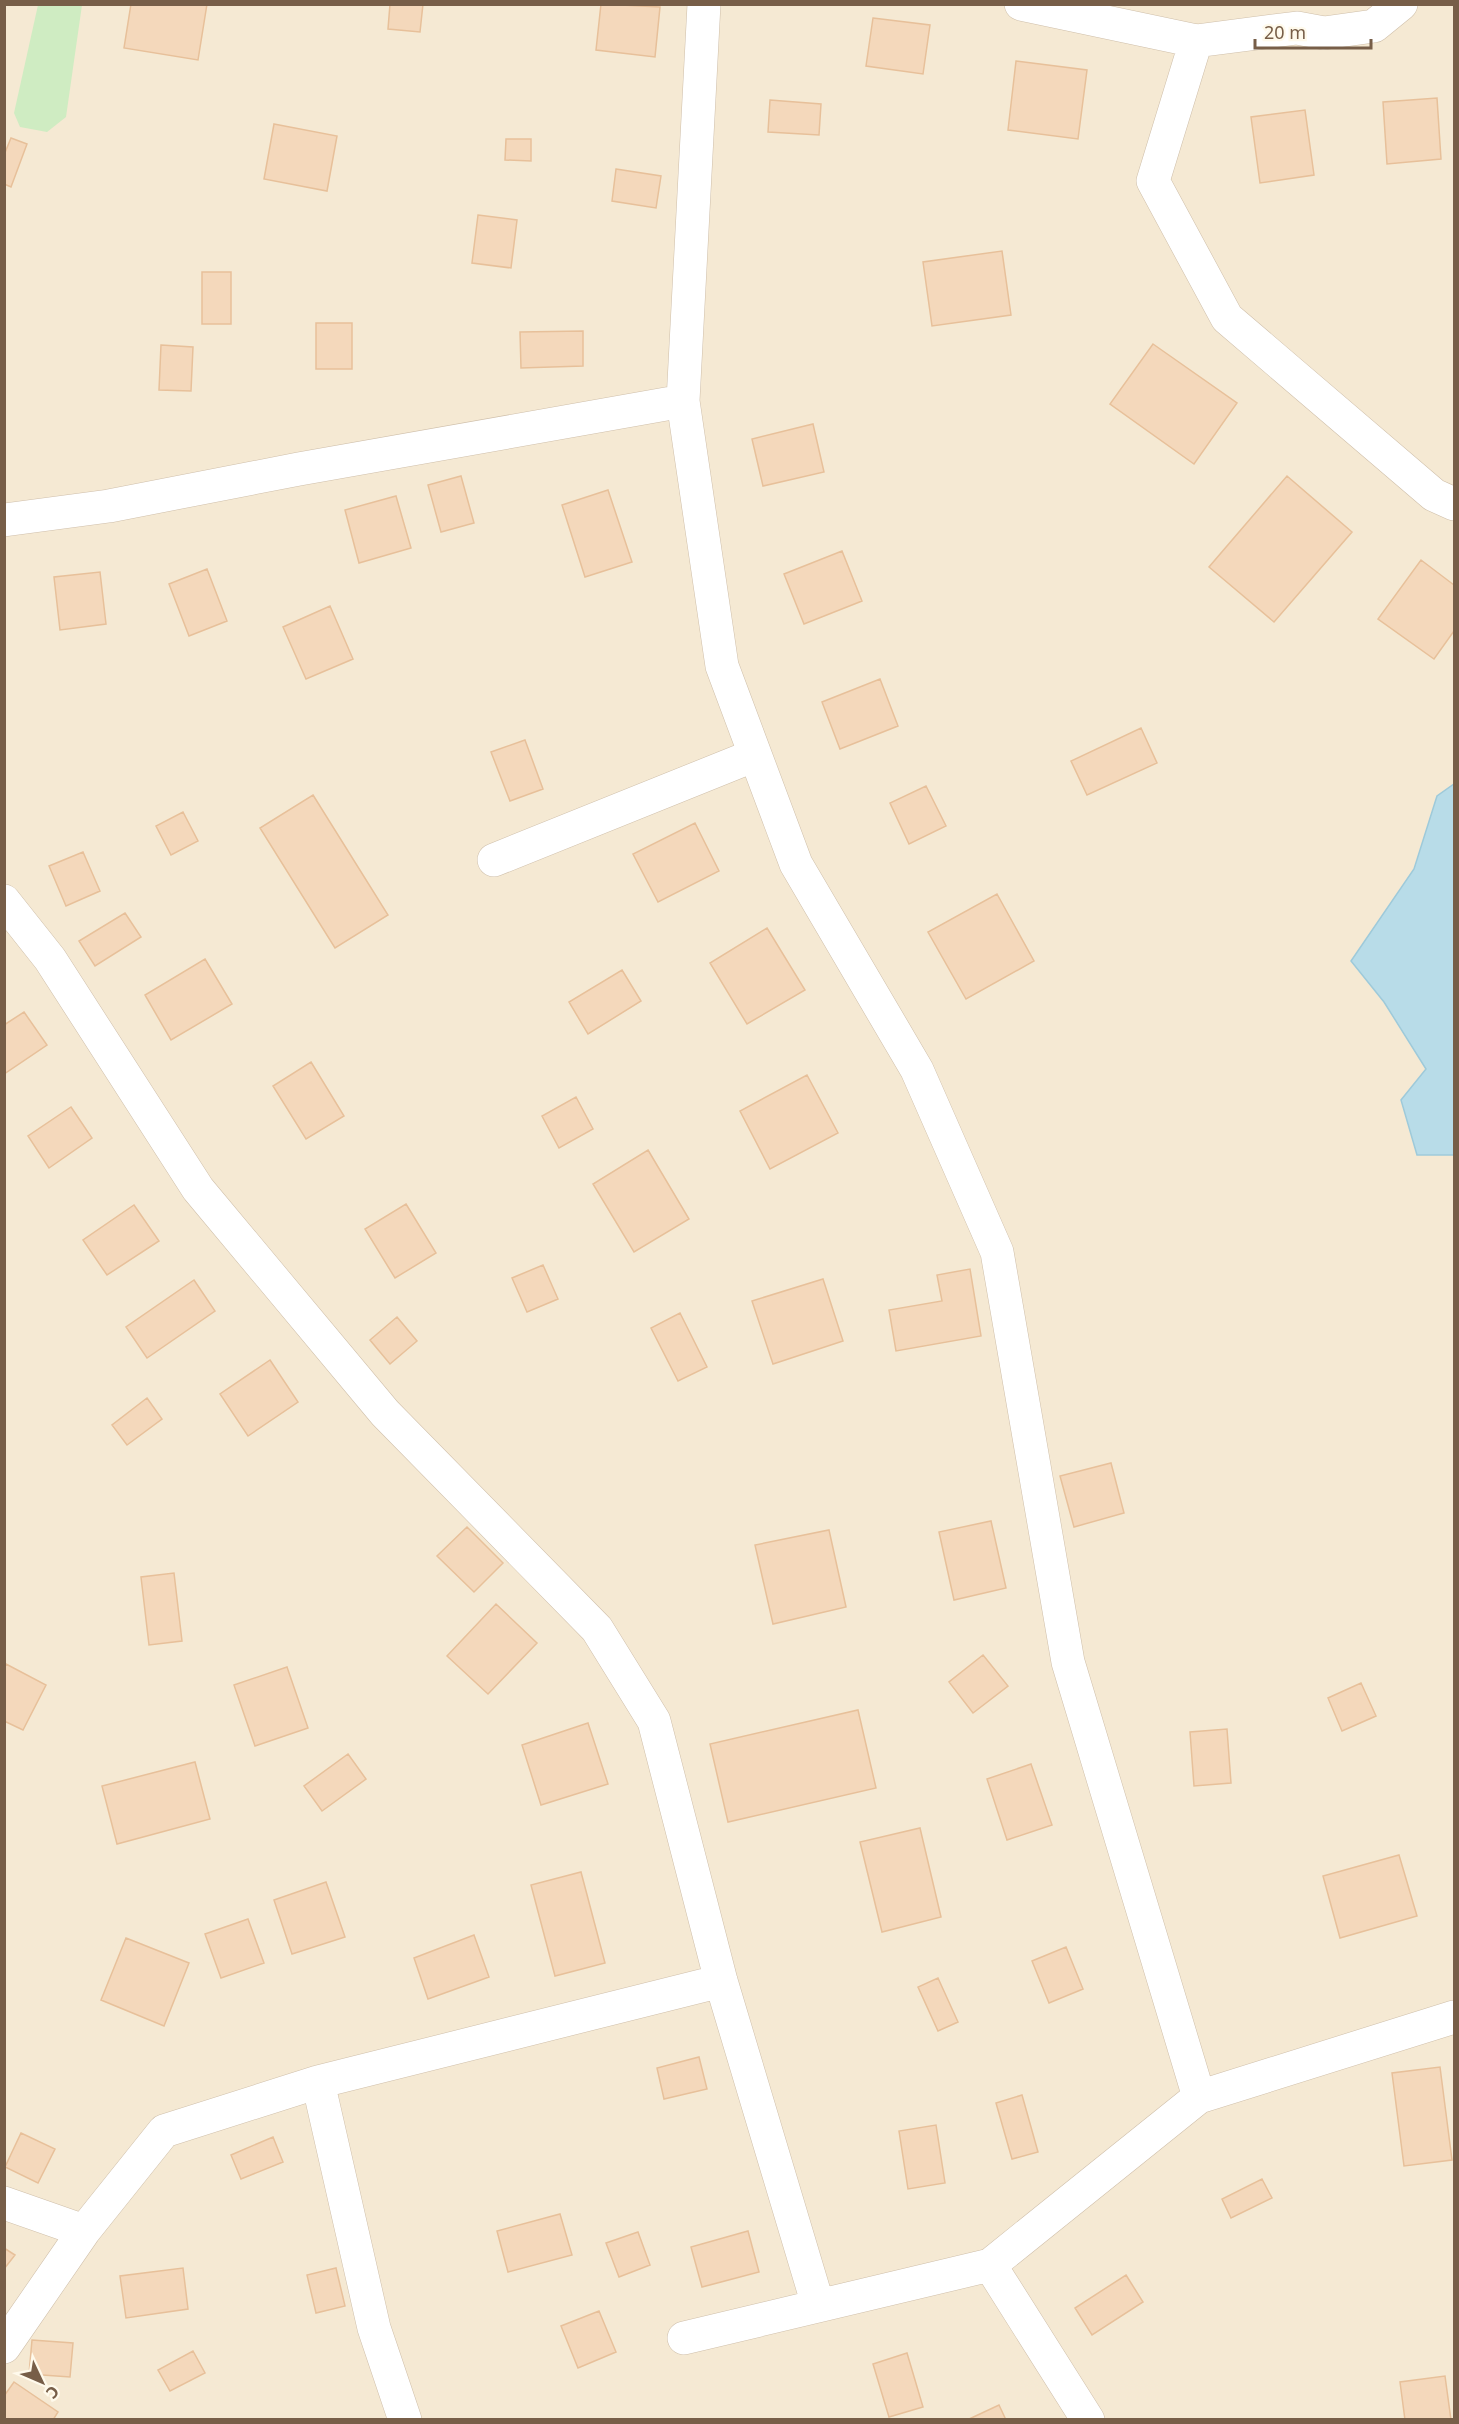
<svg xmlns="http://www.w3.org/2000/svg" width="1459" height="2424" viewBox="0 0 1459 2424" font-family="'Noto Sans',sans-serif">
  <rect width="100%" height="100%" fill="#fdf6e5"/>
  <path fill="#f5e9d3" d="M5,5H1454V2419L5,2420Z"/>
  <path fill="#cfecc2" d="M38,5H82L66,117L47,132L20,127L14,113Z"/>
  <path fill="#b8dce8" stroke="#9ecada" stroke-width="1.5" d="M1454,784V1155H1417L1401,1100L1426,1069L1384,1002L1351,961L1414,869L1437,796Z"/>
  <path fill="#f4d8bb" stroke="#e7c09a" stroke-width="1.5" d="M131,4H207L198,60L124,48Z
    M390,4H423L420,32L388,29Z
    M601,4L660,7L655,57L596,50Z
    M873,18L930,25L923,74L866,66Z
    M1016,61L1087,70L1078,139L1008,130Z
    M1437,98L1441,159L1387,164L1383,102Z
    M770,100L821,104L819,135L768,132Z
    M1305,110L1314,175L1260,183L1251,117Z
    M274,124L337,136L327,191L264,179Z
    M11,138L27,144L11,187L4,184V155Z
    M506,139H531V161L505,160Z
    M616,169L661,176L656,208L612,201Z
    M478,215L517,220L511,268L472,263Z
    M1002,251L1011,315L932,326L923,262Z
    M202,272H231V324H202Z
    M316,323H352V369H316Z
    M583,331V366L521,368L520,332Z
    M1153,344L1237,403L1194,464L1110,404Z
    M161,345L193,347L191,391L159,390Z
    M813,424L824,472L763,486L752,439Z
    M461,476L474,523L441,532L428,485Z
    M1287,476L1352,532L1274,622L1209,567Z
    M608,490L632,562L585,577L562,505Z
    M396,496L411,548L359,563L345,510Z
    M842,551L862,601L804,624L784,574Z
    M1421,560L1454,585V631L1434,659L1378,619Z
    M207,569L227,621L189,636L169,584Z
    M100,572L106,624L60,630L54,577Z
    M330,606L353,659L306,679L283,627Z
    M880,679L898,726L840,749L822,702Z
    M1141,728L1157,763L1087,795L1071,761Z
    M525,740L543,789L510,801L491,752Z
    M926,786L946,826L909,844L890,803Z
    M313,795L388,915L335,948L260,828Z
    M183,812L198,841L171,855L156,826Z
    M695,823L719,871L658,902L633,854Z
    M83,852L100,891L66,906L49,866Z
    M997,894L1034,961L966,999L928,932Z
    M125,913L141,937L95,966L79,941Z
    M767,928L805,990L747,1024L710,963Z
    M205,959L232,1004L171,1040L145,995Z
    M622,970L641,1001L588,1034L569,1002Z
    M24,1012L47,1045L4,1074V1025Z
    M311,1062L344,1116L306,1139L273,1086Z
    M807,1075L838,1133L770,1169L740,1111Z
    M576,1097L593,1129L559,1148L542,1116Z
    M71,1107L92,1138L49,1168L28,1136Z
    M648,1150L689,1219L634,1252L593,1184Z
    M406,1204L436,1253L395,1278L365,1229Z
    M134,1205L159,1241L107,1275L83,1240Z
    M543,1265L558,1299L527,1312L512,1278Z
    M970,1269L981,1336L896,1351L889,1310L942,1301L937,1275Z
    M823,1279L843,1341L773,1364L752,1301Z
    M194,1280L215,1311L147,1358L126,1327Z
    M680,1313L707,1367L678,1381L651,1328Z
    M397,1317L417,1341L390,1364L370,1340Z
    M270,1360L298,1402L248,1436L220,1394Z
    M147,1398L162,1419L127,1445L112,1425Z
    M1111,1463L1124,1513L1074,1527L1060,1476Z
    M991,1521L1006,1588L954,1600L939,1532Z
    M467,1527L503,1563L474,1592L437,1556Z
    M829,1530L846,1607L773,1624L755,1545Z
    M174,1573L182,1641L149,1645L141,1577Z
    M496,1604L537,1643L488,1694L447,1656Z
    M983,1655L1008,1686L973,1713L949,1682Z
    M6,1664L46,1685L23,1730L4,1721V1668Z
    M287,1667L308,1728L255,1746L234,1685Z
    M1361,1683L1376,1716L1342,1731L1328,1698Z
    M858,1710L876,1788L728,1822L710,1744Z
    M588,1723L608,1784L541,1805L522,1745Z
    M1227,1729L1231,1783L1194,1786L1190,1732Z
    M348,1754L366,1779L322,1811L304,1786Z
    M195,1762L210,1819L117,1844L102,1786Z
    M1031,1764L1052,1825L1007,1840L987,1779Z
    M920,1828L941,1917L882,1932L860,1842Z
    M1399,1855L1417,1916L1340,1938L1323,1876Z
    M581,1872L605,1963L555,1976L531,1885Z
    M326,1882L345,1937L292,1954L274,1900Z
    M248,1919L264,1963L221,1978L205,1934Z
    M474,1935L489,1977L428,1999L414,1958Z
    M126,1938L189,1963L164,2026L101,2000Z
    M1066,1947L1083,1989L1049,2003L1032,1961Z
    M938,1978L958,2022L938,2031L918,1987Z
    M699,2057L707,2089L664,2099L657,2068Z
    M1440,2067L1452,2160L1404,2166L1392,2073Z
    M1022,2095L1038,2152L1012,2159L996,2103Z
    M936,2125L945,2183L908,2189L899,2131Z
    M21,2133L55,2149L38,2183L5,2167Z
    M273,2137L283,2162L241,2179L231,2155Z
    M1262,2179L1272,2198L1231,2218L1222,2199Z
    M560,2214L572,2255L508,2272L497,2231Z
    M748,2231L759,2272L702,2287L691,2247Z
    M638,2232L650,2265L619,2277L606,2243Z
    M4,2248L15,2255L4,2269Z
    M183,2268L188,2309L126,2318L120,2276Z
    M336,2268L345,2306L316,2313L307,2275Z
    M1126,2275L1143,2302L1092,2335L1075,2308Z
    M599,2311L616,2352L578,2368L561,2326Z
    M32,2340L73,2343L70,2377L29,2374Z
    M193,2351L205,2373L170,2391L158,2370Z
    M907,2353L923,2407L889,2417L873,2364Z
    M1445,2376L1451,2420H1405L1400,2382Z
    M14,2382L58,2412L53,2420H4V2396Z
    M999,2405L1006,2420H967Z"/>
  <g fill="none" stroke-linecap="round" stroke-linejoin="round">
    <g stroke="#cfbfaa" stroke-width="34">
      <path id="minor" d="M704,4L683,401L722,666L796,864L917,1070L997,1252L1068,1662L1199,2097
        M1021,4L1196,41L1153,181L1227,318L1434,495L1454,504
        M1196,41L1297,28L1324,33L1374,26L1401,4
        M4,520L109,506L299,469L683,401
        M494,860L755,755
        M4,901L50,959L198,1189L385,1413L597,1629L654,1721L721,1981L818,2305
        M318,2082L374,2328L405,2420
        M4,2203L84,2231
        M990,2265L1088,2420
        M684,2338L990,2265L1199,2097L1454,2017
        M4,2347L84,2231L164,2131L318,2082L721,1981"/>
    </g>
    <use href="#minor" stroke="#fff" stroke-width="33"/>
  </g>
  <rect width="1459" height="2424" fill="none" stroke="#775e48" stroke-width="12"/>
  <g transform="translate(42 2382) rotate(134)" stroke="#fffaec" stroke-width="4.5" paint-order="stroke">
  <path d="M0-4.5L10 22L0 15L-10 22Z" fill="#775e48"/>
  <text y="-9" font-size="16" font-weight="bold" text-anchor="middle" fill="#775e48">С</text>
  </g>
  <path d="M1255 39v9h116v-9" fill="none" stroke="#775e48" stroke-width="3"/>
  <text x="1264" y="39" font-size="18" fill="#775e48" stroke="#fffaec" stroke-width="4.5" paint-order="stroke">20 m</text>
</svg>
